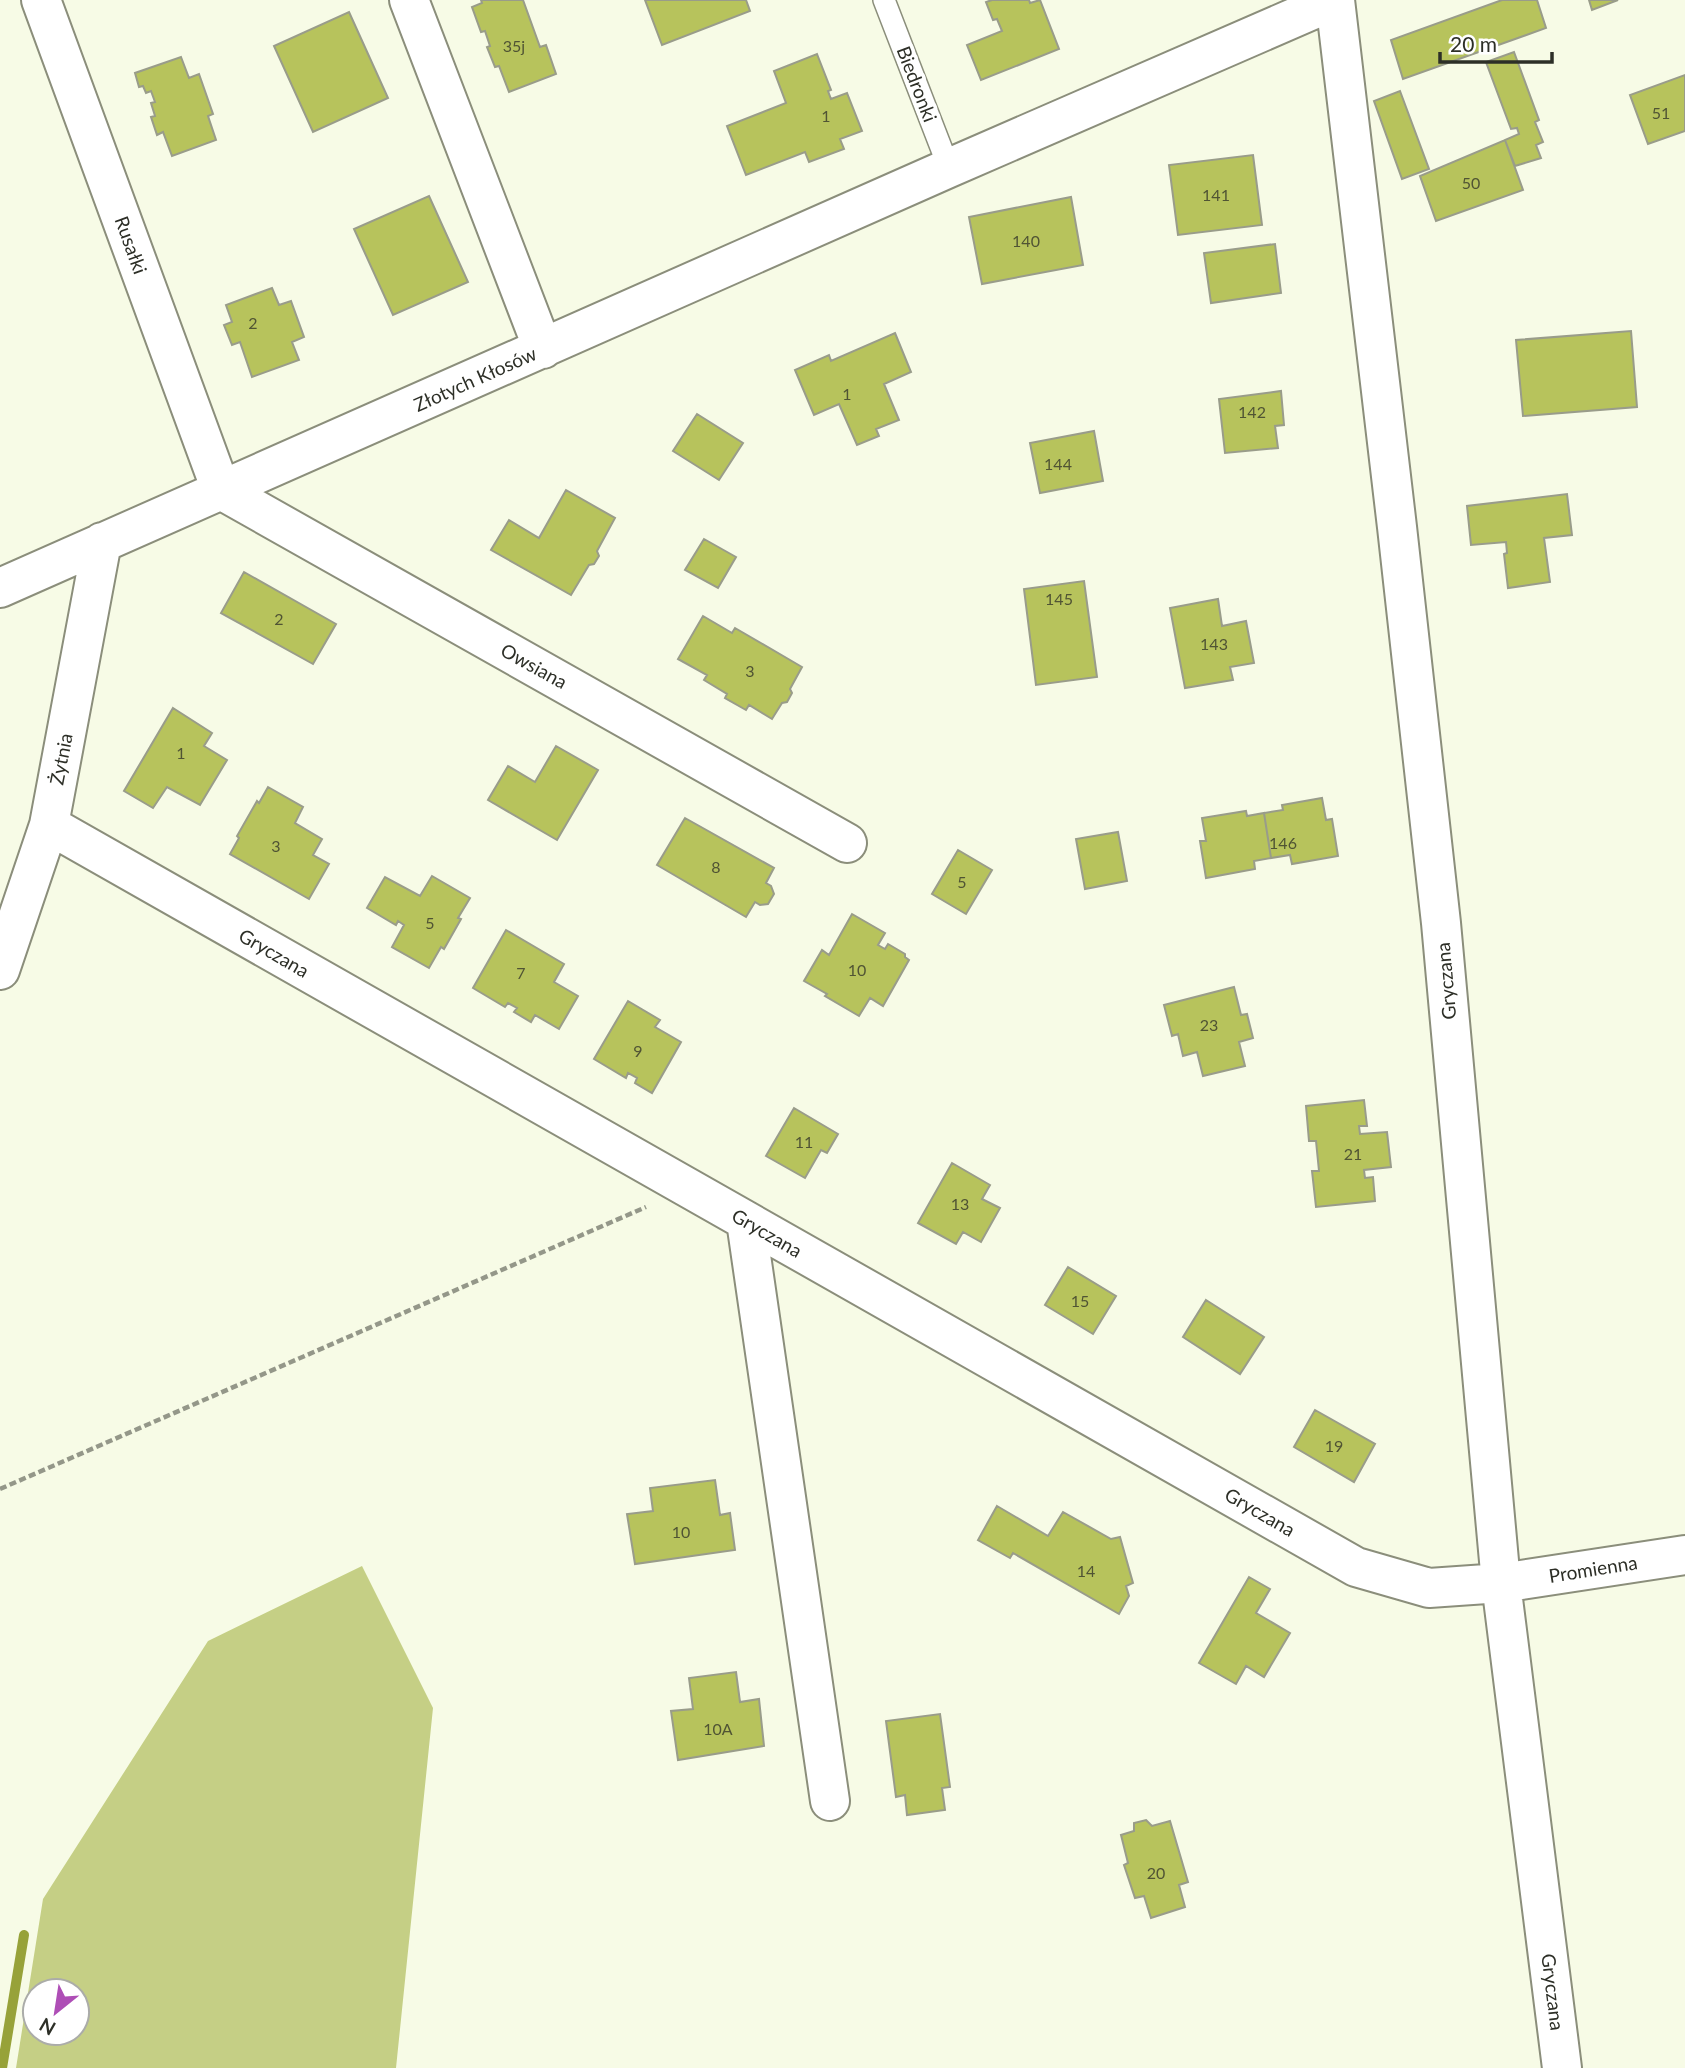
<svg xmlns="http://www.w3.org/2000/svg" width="1685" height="2068" viewBox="0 0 1685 2068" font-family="Lato,sans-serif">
  <rect width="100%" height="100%" fill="#f7fbe6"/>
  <path fill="#c5cf85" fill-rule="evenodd" d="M362,1566L433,1708L396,2068H16L43,1899L208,1641ZM35,1991H77V2033H35Z"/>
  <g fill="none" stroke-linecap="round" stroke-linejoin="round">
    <path stroke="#97a239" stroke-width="10" d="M2,2068L24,1935"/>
  </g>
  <path fill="#b7c35c" stroke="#999c8a" stroke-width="2" d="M481,0H523L540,47L546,45L556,74L509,92L499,66L495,67L487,47L490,46L485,31L481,32L472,7L482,3Z
    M645,0H746L750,11L662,45Z
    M992,0H1029L1030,3L1040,0L1059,49L981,80L967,45L1002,31L997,19L993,20L986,2Z
    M1502,0H1537L1546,28L1403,79L1391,40Z
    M1589,0H1618L1592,10Z
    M349,12L388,98L313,132L274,46Z
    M1514,52L1539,120L1535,122L1543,142L1536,145L1541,158L1515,166L1505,140L1519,134L1517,128L1511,129L1486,62Z
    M817,54L831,90L828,91L831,99L847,93L862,131L840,139L844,149L809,162L805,152L746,175L727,126L786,103L774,71Z
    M181,57L189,78L199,74L213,114L208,116L216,140L172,156L163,132L157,135L151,117L155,116L151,103L155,102L151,91L146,93L143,86L139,87L135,73Z
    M1685,75V131L1648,144L1630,95Z
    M1400,91L1429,169L1402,179L1374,101Z
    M1505,140L1523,190L1436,221L1420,176Z
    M1253,155L1262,225L1178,235L1169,165Z
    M429,196L468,282L393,315L354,229Z
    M1071,197L1083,265L982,284L969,217Z
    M1275,244L1281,293L1211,303L1204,253Z
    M272,288L279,305L291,301L304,337L292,342L299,360L252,377L240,342L232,345L224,325L232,322L226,305Z
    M1631,331L1637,407L1523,416L1516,340Z
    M895,333L911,372L884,384L899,420L876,429L879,436L857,445L839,404L814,415L795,370L829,355L831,361Z
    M1281,391L1284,425L1275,426L1278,448L1225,453L1219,399Z
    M697,414L743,443L719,480L673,451Z
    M1094,431L1103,481L1040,493L1030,443Z
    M566,490L615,518L597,551L599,556L594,564L589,565L571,595L491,550L509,520L539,538Z
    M1567,494L1572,535L1544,538L1550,582L1508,588L1504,554L1507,553L1506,542L1471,545L1467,506Z
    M704,539L736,557L718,588L685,570Z
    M244,572L336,624L313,664L221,613Z
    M1084,581L1097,677L1036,685L1024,589Z
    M1218,599L1222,626L1246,621L1254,663L1230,667L1233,680L1185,688L1170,608Z
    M703,616L732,633L735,628L802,667L790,689L792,693L787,702L782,703L772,719L749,705L746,710L725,698L727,694L704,680L707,675L678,659Z
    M173,708L212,733L204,746L227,760L200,805L167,787L153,808L124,791Z
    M556,746L598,770L557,840L488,800L508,766L535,782Z
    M268,787L303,807L295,823L322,839L313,855L329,864L309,899L230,854L239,838L237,836L257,801L259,803Z
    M1322,798L1326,820L1332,819L1338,856L1292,864L1290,855L1271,858L1264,813L1283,810L1282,805Z
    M1246,811L1247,816L1264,813L1271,858L1254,861L1255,869L1206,878L1200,841H1206L1202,818Z
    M685,818L774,868L766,883L771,886L774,894L768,904L760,905L755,902L746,917L657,865Z
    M1118,832L1127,881L1085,889L1076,839Z
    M958,850L992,870L966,914L932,894Z
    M432,876L470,898L458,918L461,919L444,949L441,947L429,968L392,947L404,925L398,921L396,925L367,908L385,877L420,896Z
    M852,914L885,933L878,945L885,949L888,944L905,954V957L909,960L883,1006L870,998L859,1016L825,996L827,994L804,981L822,950L829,955Z
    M506,930L564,964L554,982L578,996L559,1029L535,1015L531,1022L514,1012L517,1008L508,1003L505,1007L473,988Z
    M1234,987L1241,1015L1247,1014L1253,1038L1239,1042L1245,1066L1203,1076L1197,1052L1183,1056L1178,1034L1172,1036L1164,1005Z
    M628,1001L660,1020L655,1027L681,1042L652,1093L635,1083L637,1078L628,1073L626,1078L594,1059Z
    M1364,1100L1367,1126H1359L1360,1134L1387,1132L1391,1167L1364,1170L1365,1178L1373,1177L1375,1201L1316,1207L1312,1171H1319L1316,1141H1309L1306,1106Z
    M794,1108L838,1134L827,1153L821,1150L805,1178L766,1156Z
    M952,1163L990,1185L982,1199L1000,1208L981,1242L963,1232L956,1244L918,1223Z
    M1068,1267L1116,1296L1093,1334L1045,1305Z
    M1206,1300L1264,1337L1240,1374L1183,1337Z
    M1315,1410L1375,1444L1354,1482L1294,1447Z
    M715,1480L720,1515L730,1513L735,1550L635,1564L627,1514L653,1511L650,1488Z
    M997,1506L1048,1536L1063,1512L1111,1539L1120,1537L1133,1583L1126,1586L1129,1596L1119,1614L1013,1553L1010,1558L978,1540Z
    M1249,1577L1270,1589L1256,1613L1290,1633L1264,1677L1246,1666L1236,1684L1199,1663Z
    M736,1672L740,1702L759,1699L764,1746L678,1760L671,1711L693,1709L689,1678Z
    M940,1714L950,1787L942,1788L945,1810L907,1815L905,1795L896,1797L886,1721Z
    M1146,1820L1152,1826L1170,1821L1188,1882L1179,1885L1185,1907L1151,1918L1144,1896L1135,1898L1124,1865L1128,1863L1121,1835L1134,1831V1823Z"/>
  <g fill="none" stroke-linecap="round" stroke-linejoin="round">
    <g stroke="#8b8e7b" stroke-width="24">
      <path id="lane" d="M884,0L949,168"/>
    </g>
    <g stroke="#8b8e7b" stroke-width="42">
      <path id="street" d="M41,0L221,490L847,843
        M409,0L543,349
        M1335,0L1397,527L1441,923L1501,1583L1562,2068
        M0,588L949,168L1335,0
        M49,825L1356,1567L1429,1588L1501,1583L1685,1555
        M0,970L49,825L102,542
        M746,1221L830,1801"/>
    </g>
    <path stroke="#949789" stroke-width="4.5" stroke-dasharray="7 3.5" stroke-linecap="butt" d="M0,1489L646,1207"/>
    <use href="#lane" stroke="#fff" stroke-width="21"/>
    <use href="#street" stroke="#fff" stroke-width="38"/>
  </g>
  <g text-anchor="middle" stroke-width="7" stroke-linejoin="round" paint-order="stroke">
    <g font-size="16" fill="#505434">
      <text x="514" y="52">35j</text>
      <text x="1661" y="119">51</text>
      <text x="826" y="122">1</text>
      <text x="1471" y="189">50</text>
      <text x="1216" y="201">141</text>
      <text x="1026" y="247">140</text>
      <text x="253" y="329">2</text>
      <text x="847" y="400">1</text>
      <text x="1252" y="418">142</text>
      <text x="1058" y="470">144</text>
      <text x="1059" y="605">145</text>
      <text x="279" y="625">2</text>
      <text x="1214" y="650">143</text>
      <text x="750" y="677">3</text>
      <text x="181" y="759">1</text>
      <text x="1283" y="849">146</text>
      <text x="276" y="852">3</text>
      <text x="716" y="873">8</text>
      <text x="962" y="888">5</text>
      <text x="430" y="929">5</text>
      <text x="857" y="976">10</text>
      <text x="521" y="979">7</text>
      <text x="1209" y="1031">23</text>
      <text x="638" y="1057">9</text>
      <text x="804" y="1148">11</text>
      <text x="1353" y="1160">21</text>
      <text x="960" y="1210">13</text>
      <text x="1080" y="1307">15</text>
      <text x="1334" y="1452">19</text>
      <text x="681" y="1538">10</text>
      <text x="1086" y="1577">14</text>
      <text x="718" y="1735">10A</text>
      <text x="1156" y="1879">20</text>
    </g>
    <g font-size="19" fill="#2d2f27" stroke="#fff">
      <text transform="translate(917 84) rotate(69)" y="7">Biedronki</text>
      <text transform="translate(131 245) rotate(70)" y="7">Rusałki</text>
      <text transform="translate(475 379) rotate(-24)" y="7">Złotych Kłosów</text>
      <text transform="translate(534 666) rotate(29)" y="7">Owsiana</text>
      <text transform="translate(61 759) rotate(-79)" y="7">Żytnia</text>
      <text transform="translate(274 953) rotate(30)" y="7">Gryczana</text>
      <text transform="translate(1446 981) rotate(-95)" y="7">Gryczana</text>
      <text transform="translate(767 1233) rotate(30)" y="7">Gryczana</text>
      <text transform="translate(1260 1512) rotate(30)" y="7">Gryczana</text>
      <text transform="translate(1593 1569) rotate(-9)" y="7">Promienna</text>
      <text transform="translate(1553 1992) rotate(83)" y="7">Gryczana</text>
    </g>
  </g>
  <g transform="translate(56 2012) rotate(210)"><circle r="33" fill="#ffffff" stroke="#abaca9" stroke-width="2"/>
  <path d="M0-5L12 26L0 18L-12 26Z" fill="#ae4eb6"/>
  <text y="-10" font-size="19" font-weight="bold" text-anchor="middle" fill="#2d2f27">N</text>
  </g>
  <path d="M1440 52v10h112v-10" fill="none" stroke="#2d2f27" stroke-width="3.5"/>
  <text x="1450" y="52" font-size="21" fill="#2d2f27" stroke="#ffffff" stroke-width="5" paint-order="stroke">20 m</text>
</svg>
